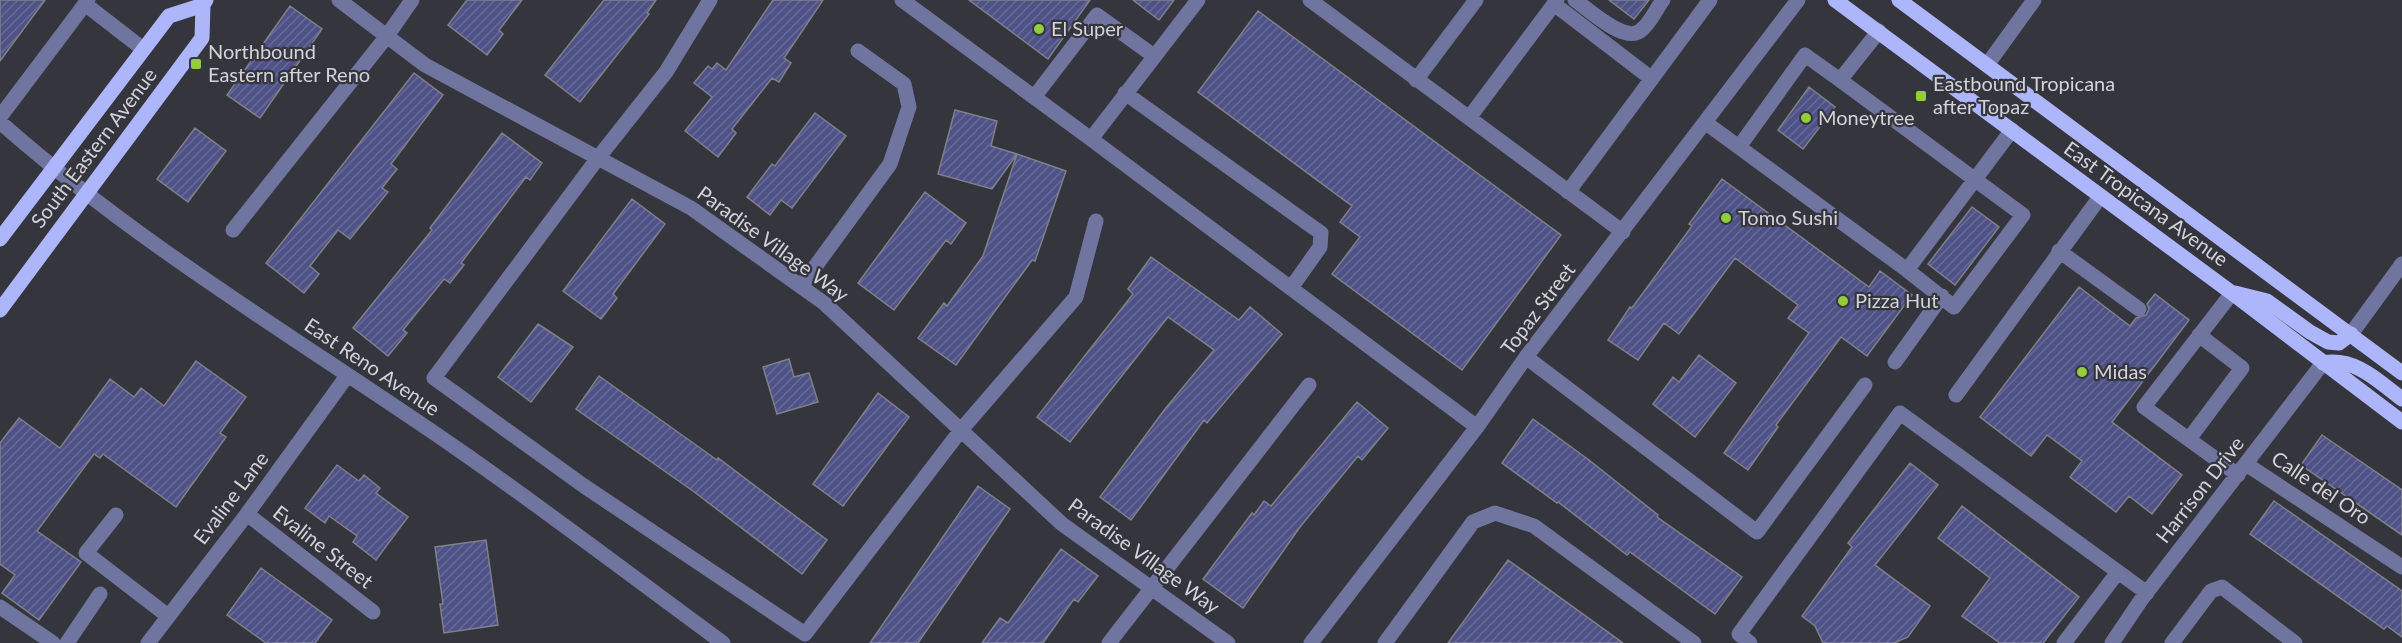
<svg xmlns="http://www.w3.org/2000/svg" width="2402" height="643" viewBox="0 0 2402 643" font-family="Lato,sans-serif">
  <defs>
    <pattern id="building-hatch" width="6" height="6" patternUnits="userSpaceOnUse" patternTransform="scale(1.5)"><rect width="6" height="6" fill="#4e5287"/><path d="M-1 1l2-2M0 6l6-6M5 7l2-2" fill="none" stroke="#676a97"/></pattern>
  </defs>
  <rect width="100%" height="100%" fill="#34353d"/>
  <path fill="url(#building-hatch)" stroke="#7f8089" stroke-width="1.5" d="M0,0H45L0,61Z
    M467,0H522L499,30L503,34L487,55L448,25Z
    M604,0H656L647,13L649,14L580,102L545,75Z
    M773,0H823L784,58L791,63L779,82L772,78L732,129L736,133L718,157L685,131L712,97L694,83L708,66L712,69L717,63L726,70Z
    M969,0H1090L1048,59Z
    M1133,0H1174L1159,20Z
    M1609,0H1649L1634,19Z
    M290,6L322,29L260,118L227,95Z
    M1258,11L1561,235L1462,370L1332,274L1360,237L1340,222L1352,206L1198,92Z
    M414,73L443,95L391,164L397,169L382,188L388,192L371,213L350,239L338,230L310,266L319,274L304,293L266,263Z
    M1809,87L1835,107L1803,149L1778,130Z
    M955,110L997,121L991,146L1017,154L992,189L938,174Z
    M815,113L846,136L792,208L781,200L770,215L747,197L772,164L775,166Z
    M195,128L226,151L188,202L157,179Z
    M502,133L542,163L530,180L526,177L461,263L464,265L450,283L444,279L403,330L407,333L388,356L353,328L432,230L430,228Z
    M1017,154L1066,171L1035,261L1032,260L956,365L918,338L944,303L947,306L983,256Z
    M1722,179L1869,287L1880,271L1912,295L1867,356L1841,337L1776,425L1778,427L1748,470L1724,453L1809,333L1788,318L1798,305L1735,258L1679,334L1664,323L1638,360L1608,340L1630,307L1632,308L1692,226L1689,224Z
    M925,192L966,223L951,244L946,240L894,310L858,283Z
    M632,199L665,224L613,294L617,298L601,319L563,291Z
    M1972,207L1999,227L1955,285L1928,264Z
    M1151,257L1239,320L1250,307L1282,334L1207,423L1204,420L1131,520L1100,497L1165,409L1214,350L1168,317L1070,442L1037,417L1133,294L1128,289Z
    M2079,287L2130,326L2136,318L2146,315L2149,309L2147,304L2155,294L2189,320L2112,422L2182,475L2152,514L2129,496L2116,512L2070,477L2082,461L2047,435L2031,456L1980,417Z
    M538,324L573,347L531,402L498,377Z
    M1699,355L1736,383L1695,437L1653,404L1673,377L1679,382Z
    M789,359L794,377L809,373L818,402L777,414L763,367Z
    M196,361L246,397L220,433L226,437L176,507L103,454L100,458L94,454L37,531L81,562L39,620L2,593L15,575L0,564V443L19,418L60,448L110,379L134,397L141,388L164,406Z
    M599,376L717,460L718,458L827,540L802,574L693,491L576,409Z
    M878,393L909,417L843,506L813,484Z
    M1357,402L1388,428L1362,460L1358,456L1300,527L1243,608L1203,579L1252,513L1254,515L1264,501L1271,506Z
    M1533,419L1589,460L1658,515L1657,517L1742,577L1715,614L1630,552L1627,555L1558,502L1557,503L1502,463Z
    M2322,435L2402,490V535L2301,465Z
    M1910,463L1938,485L1875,565L1930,606L1908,637L1894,643H1823L1815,626L1802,616L1852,547L1848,543Z
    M337,465L359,481L364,475L380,488L376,493L408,517L376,560L353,542L357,536L329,516L325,523L305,508Z
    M978,486L1010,509L918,643H870Z
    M2274,501L2402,591V637L2387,626L2384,629L2250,534Z
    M1962,506L2079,597L2043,643H2000L1962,616L1990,578L1938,538Z
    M486,540L498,625L444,633L440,604H443L435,547Z
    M1061,549L1098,576L1078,602L1074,599L1043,643H982L1000,618L1008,623Z
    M1508,560L1623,643H1448Z
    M261,568L332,620L315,643H266L227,615Z"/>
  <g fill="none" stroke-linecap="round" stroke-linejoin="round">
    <path stroke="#7075a0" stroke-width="15" d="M339,0L425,65L691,208L824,303L1062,524L1228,643
      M710,0L666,72L598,158L434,378L584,486L805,634L961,430L1076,297L1096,221
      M902,0L1091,139L1198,0
      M1310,0L1623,232
      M1575,0C1589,10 1624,43 1640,31C1650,24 1656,9 1663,0
      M85,4L143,49
      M1554,4L1652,79
      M1879,31L1840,80L2023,215L1954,307L1907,270
      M1987,65L2034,0
      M1416,80L1476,0
      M1125,93L1321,233L1320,247L1291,288
      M1035,96L1097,15L1154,56
      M0,117L88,0
      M1469,118L1557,0
      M0,122C139,245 304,343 456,448C547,511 634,578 723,643
      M1706,123L1907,270L2012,130
      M1091,139L1477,427
      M1739,147L1805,55L1840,80
      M1568,192L1710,0
      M233,230L387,36L412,0
      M2059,251L2139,309
      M801,286L890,164L909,107L904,84L858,51
      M2232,293L2144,407L2238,475
      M2351,334L2402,264
      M1526,357L1757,532L1865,385
      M1895,362L1942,296
      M1956,395L2100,197
      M2189,439L2242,368L2199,335
      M2246,464L2402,567
      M247,514L373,612
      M116,515L86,553L168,616
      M0,607L53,643
      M67,643L100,594
      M148,643L247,514L347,376
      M1109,643L1309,385
      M1311,643L1477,427L1526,357L1798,0
      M1385,643L1473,522L1495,513L1534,526L1694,643
      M1750,643L1739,634L1900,413L2147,593
      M2064,643L2118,572
      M2112,643L2141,600L2323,363
      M2172,643L2211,591L2222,587L2295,643"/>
    <path stroke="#adb5fb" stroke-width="15" d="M1835,0L2232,293L2402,422
      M1899,0L2402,373
      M0,239L169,16L203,5L206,0
      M2235,293L2267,301L2310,332L2328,342L2339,343L2351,334
      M0,310L202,38L203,5
      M2323,363C2355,357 2378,381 2402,399"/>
  </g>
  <g fill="#93cd3e" stroke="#34353d" stroke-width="2">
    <circle cx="1039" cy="29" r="6"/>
    <rect x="190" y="58" width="12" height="12" rx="3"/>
    <rect x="1915" y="90" width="12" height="12" rx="3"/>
    <circle cx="1806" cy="118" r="6"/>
    <circle cx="1726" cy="218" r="6"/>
    <circle cx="1843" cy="301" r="6"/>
    <circle cx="2082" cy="372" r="6"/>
  </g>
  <g text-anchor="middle" stroke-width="4.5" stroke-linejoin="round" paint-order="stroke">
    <g font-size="20" fill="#d3d3d8" stroke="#34353d" text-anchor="start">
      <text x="1051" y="36">El Super</text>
      <text x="208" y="59">Northbound<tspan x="208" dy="23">Eastern after Reno</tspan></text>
      <text x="1933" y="91">Eastbound Tropicana<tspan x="1933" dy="23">after Topaz</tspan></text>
      <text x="1818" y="125">Moneytree</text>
      <text x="1738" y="225">Tomo Sushi</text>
      <text x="1855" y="308">Pizza Hut</text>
      <text x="2094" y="379">Midas</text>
    </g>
    <g font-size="20" fill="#d3d3d8" stroke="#34353d">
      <text transform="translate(94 148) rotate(-53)" y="7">South Eastern Avenue</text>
      <text transform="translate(2146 204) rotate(36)" y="7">East Tropicana Avenue</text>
      <text transform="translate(773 244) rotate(36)" y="7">Paradise Village Way</text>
      <text transform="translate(1538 309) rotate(-53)" y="7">Topaz Street</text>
      <text transform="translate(372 367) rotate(34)" y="7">East Reno Avenue</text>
      <text transform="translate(2321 488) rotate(34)" y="7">Calle del Oro</text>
      <text transform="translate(2200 490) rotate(-52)" y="7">Harrison Drive</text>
      <text transform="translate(231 498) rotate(-53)" y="7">Evaline Lane</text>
      <text transform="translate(323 547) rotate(38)" y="7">Evaline Street</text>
      <text transform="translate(1144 556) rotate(36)" y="7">Paradise Village Way</text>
    </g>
  </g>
</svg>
